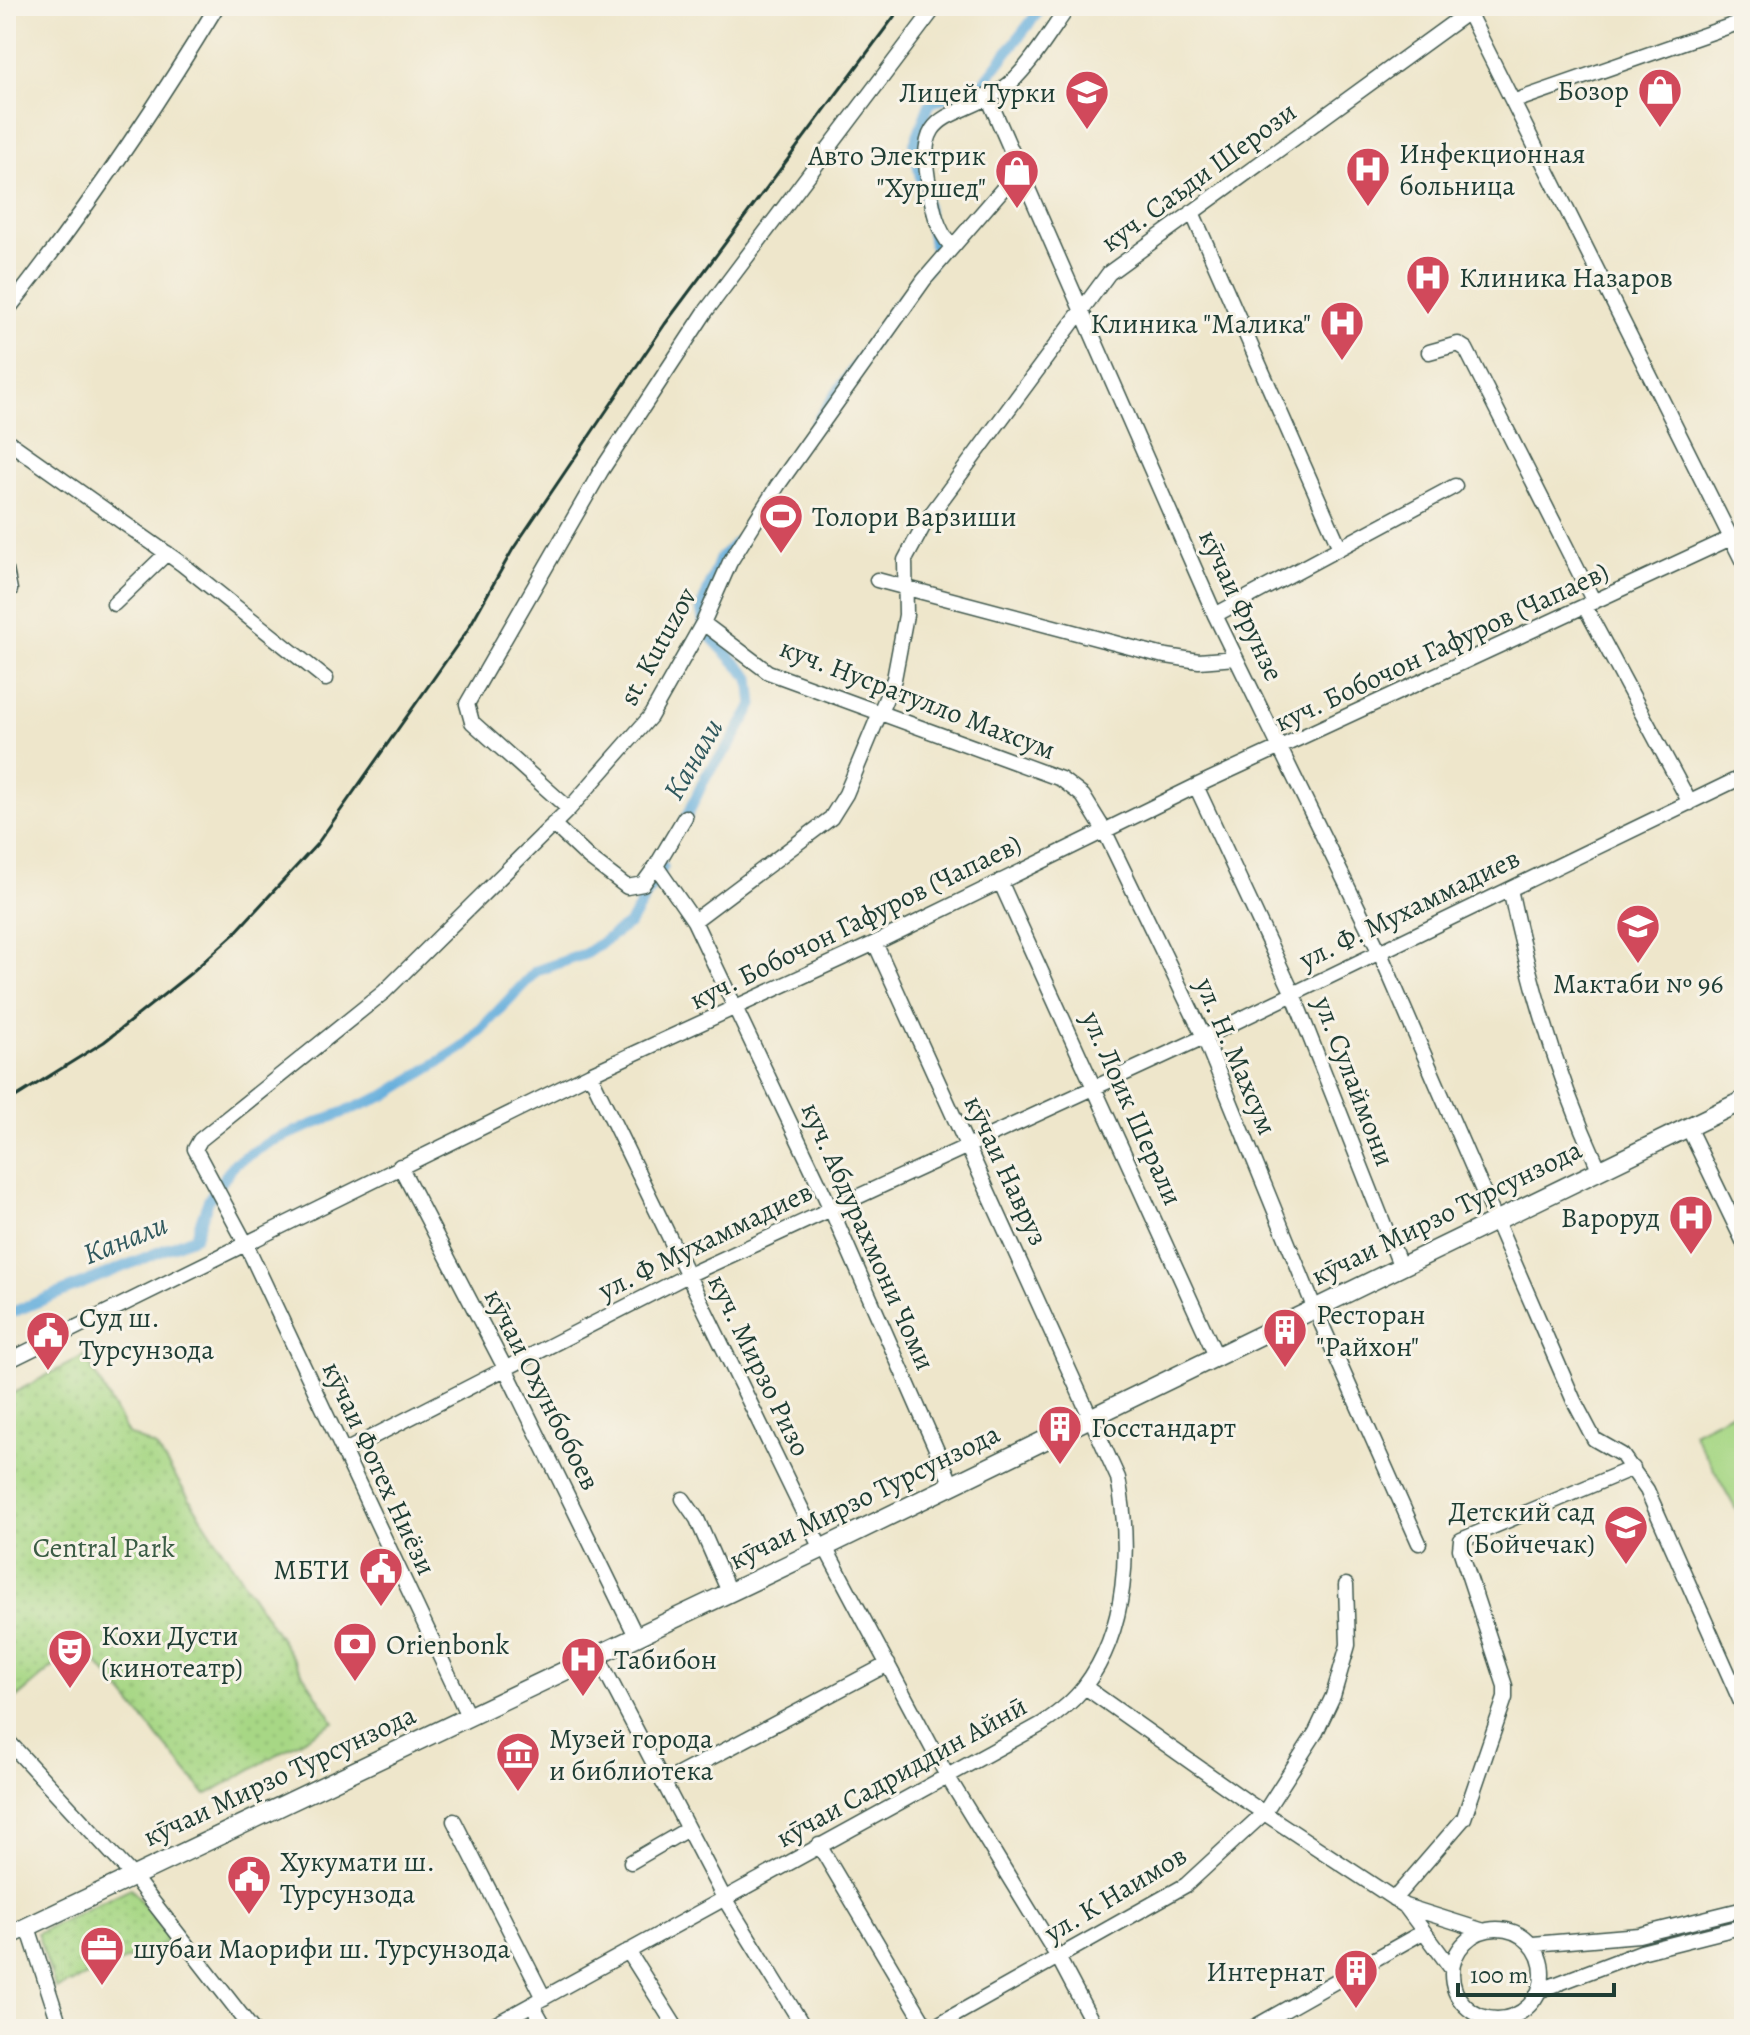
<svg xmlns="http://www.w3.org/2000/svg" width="1750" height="2035" viewBox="0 0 1750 2035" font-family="Alegreya,serif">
  <defs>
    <pattern id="park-dots" width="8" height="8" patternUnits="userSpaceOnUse" patternTransform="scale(2)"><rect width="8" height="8" fill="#a7d785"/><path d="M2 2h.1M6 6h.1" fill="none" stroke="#8fb973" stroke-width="1.8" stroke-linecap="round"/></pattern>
  </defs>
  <rect width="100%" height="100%" fill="#f7f3e8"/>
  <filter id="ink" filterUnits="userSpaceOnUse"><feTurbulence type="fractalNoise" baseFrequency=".0125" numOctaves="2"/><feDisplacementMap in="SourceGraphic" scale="16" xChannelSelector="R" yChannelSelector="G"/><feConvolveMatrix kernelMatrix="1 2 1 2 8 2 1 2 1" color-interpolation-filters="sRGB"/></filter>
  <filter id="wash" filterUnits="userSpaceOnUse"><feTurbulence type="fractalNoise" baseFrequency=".006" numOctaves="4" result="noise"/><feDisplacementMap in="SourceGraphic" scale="32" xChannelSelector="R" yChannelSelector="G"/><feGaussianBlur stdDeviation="1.8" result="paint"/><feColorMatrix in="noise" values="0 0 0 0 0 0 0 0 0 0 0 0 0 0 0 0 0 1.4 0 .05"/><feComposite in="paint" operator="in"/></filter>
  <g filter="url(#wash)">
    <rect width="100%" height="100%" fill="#eee6cb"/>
    <path fill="url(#park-dots)" stroke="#638a5c" stroke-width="2" d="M85,1355L128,1434L156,1447L334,1722L206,1795L81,1643L6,1707V1397Z
      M131,1888L171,1941L56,1989L37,1933Z"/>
    <path fill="#a7d785" stroke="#638a5c" stroke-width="2" d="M1744,1406V1524L1693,1432Z"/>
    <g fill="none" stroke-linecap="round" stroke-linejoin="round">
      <path stroke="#64addc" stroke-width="11" d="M925,270L936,255L914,145L930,103L984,82L1043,6
        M816,423L902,299
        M684,822L707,774L730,745L753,705L750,678L705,631L701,609L720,559L739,540
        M6,1315L195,1237L209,1199L235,1163L272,1141L384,1096L465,1046L536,971L585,954L630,923L663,867"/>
    </g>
  </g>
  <g filter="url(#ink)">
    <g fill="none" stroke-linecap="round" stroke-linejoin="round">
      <g stroke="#3e564b" stroke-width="17">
        <path id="minor" d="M1465,6L1744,564
          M987,95L1215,615L1380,953L1574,1401L1594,1439L1622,1455L1647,1490L1744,1709
          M1515,101L1744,21
          M1192,212L1340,548
          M952,247C936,228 933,209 929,185C914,106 955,122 1004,88C1027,72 1052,29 1069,6
          M6,312C83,215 153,112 217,6
          M1429,352L1458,344L1466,349L1594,602
          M6,440L182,564L326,679
          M6,570L10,590
          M877,580L1160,655L1199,661L1236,658
          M114,604L167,553
          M1585,607L1690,803
          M1215,615L1455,486
          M703,623L768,672L1061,779L1083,796L1104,830L1204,1037L1314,1307L1419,1543
          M1196,786L1293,994L1400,1265
          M569,809L472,722L467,704L601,471L706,311L936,6
          M553,824L589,858L627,887L643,884L656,866L694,921L830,1207L952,1485
          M656,866L685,817
          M1000,881L1216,1356
          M1510,889C1530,986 1558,1079 1599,1169
          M694,921L831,818L846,794L894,679L906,615L905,560L926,521L1109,273L1468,12
          M590,1074L821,1549
          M1688,1127L1744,1243
          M400,1166L505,1368L636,1636
          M6,1362L590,1074L875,943L1196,786L1731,538
          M343,1452L688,1275L1204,1037L1744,776
          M683,1499L697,1519L729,1592
          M825,1547L946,1774L1059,1959L1096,2029
          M597,1655L724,1898L805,2029
          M1085,1687L1246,1801L1405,1906
          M468,1716L245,1242L195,1149L200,1140L384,992L569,809L650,717L703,623L730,562L778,485L924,280L1020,169
          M6,1739L132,1875L252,2029
          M663,1783L888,1664
          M454,1821L544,1998
          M819,1845L928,2029
          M631,1862L686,1830
          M1394,1899L1464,1818L1505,1698V1686L1460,1549L1461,1540L1633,1468
          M28,1927L61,2029
          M1452 1974a45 45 0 1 1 90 0a45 45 0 1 1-90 0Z
          M1533,1944L1639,1935L1744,1909
          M628,1951L677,2029
          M1451,1968L1405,1906L1481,1930
          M1541,1990L1641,1952L1744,1926
          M532,2004L546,2029
          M487,2029L1042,1724C1057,1714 1073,1702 1084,1687C1128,1630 1131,1546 1118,1478L875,943
          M930,2029L1186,1885L1264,1813L1316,1732L1333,1696L1348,1645L1346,1585
          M1251,2029L1423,1932"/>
      </g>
      <g stroke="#3e564b" stroke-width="21">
        <path id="major" d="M6,1937L825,1547L1744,1100"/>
      </g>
      <use href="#minor" stroke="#fff" stroke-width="14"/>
      <use href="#major" stroke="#fff" stroke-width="18"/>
      <path stroke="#1f3d34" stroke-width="3" d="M6,1103L104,1042L191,973L233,935L317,844L467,631L513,549L665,324L902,6"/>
    </g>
  </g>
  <defs>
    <g id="shop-pin" transform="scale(2.3)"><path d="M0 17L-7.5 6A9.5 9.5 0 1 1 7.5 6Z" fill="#d1495b" stroke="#f7f3e8"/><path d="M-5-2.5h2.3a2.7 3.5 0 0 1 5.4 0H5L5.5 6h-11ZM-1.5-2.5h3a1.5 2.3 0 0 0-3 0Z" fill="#fff"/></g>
    <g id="school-pin" transform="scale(2.3)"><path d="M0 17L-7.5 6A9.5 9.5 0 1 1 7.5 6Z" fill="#d1495b" stroke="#f7f3e8"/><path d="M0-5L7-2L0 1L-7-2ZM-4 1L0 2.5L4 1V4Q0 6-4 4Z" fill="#fff"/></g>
    <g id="hospital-pin" transform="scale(2.3)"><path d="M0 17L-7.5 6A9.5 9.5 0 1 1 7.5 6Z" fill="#d1495b" stroke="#f7f3e8"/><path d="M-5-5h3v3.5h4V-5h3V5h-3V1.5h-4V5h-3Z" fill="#fff"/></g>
    <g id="stadium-pin" transform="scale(2.3)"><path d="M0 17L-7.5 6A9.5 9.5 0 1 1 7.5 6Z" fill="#d1495b" stroke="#f7f3e8"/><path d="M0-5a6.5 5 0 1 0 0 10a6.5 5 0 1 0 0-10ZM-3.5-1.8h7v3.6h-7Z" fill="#fff"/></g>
    <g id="building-pin" transform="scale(2.3)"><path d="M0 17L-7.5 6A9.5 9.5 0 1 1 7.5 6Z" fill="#d1495b" stroke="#f7f3e8"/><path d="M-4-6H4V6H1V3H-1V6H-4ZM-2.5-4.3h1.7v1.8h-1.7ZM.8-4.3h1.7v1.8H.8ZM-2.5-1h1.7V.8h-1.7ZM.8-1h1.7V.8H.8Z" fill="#fff"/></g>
    <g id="civic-pin" transform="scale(2.3)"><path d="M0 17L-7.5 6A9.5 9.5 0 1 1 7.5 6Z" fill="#d1495b" stroke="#f7f3e8"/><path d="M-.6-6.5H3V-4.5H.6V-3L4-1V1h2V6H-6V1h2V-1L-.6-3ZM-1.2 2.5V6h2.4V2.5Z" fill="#fff"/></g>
    <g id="bank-pin" transform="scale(2.3)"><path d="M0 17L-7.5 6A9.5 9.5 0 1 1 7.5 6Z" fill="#d1495b" stroke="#f7f3e8"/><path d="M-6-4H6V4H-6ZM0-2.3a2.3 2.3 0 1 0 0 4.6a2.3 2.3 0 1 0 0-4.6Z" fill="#fff"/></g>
    <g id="theatre-pin" transform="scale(2.3)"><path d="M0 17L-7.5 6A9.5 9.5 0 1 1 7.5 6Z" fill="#d1495b" stroke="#f7f3e8"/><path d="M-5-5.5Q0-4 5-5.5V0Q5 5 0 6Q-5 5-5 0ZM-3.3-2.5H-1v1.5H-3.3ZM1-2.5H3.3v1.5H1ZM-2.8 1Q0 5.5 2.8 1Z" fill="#fff"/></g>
    <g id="museum-pin" transform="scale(2.3)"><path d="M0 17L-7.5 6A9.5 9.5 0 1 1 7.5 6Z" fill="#d1495b" stroke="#f7f3e8"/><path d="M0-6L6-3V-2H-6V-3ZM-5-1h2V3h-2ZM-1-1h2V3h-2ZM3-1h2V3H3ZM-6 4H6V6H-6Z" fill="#fff"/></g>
    <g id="office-pin" transform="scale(2.3)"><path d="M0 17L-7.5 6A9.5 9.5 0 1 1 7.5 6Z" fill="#d1495b" stroke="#f7f3e8"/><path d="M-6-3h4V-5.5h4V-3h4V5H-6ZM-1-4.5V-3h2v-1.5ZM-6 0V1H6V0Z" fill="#fff"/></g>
  </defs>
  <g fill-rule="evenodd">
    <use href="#shop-pin" x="1660" y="90"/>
    <use href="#school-pin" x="1087" y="92"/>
    <use href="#hospital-pin" x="1368" y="169"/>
    <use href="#shop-pin" x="1017" y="171"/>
    <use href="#hospital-pin" x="1428" y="277"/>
    <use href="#hospital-pin" x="1342" y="323"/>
    <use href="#stadium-pin" x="781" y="516"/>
    <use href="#school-pin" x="1638" y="926"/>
    <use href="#hospital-pin" x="1691" y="1217"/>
    <use href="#building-pin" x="1285" y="1330"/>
    <use href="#civic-pin" x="48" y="1333"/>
    <use href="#building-pin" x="1060" y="1427"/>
    <use href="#school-pin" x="1626" y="1527"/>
    <use href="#civic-pin" x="381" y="1569"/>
    <use href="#bank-pin" x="355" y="1644"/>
    <use href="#theatre-pin" x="70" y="1651"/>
    <use href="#hospital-pin" x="583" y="1659"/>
    <use href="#museum-pin" x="518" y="1754"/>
    <use href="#civic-pin" x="249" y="1877"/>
    <use href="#office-pin" x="102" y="1948"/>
    <use href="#building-pin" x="1356" y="1971"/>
  </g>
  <g text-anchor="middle" stroke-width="6" stroke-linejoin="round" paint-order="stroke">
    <g font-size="28" fill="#1f3d34" stroke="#f7f3e8" text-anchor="start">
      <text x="1629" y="100" text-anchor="end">Бозор</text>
      <text x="1056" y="102" text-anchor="end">Лицей Турки</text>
      <text x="1399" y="163">Инфекционная<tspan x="1399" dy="32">больница</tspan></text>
      <text x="986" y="165" text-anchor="end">Авто Электрик<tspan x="986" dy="32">"Хуршед"</tspan></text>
      <text x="1459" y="287">Клиника Назаров</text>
      <text x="1311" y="333" text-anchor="end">Клиника "Малика"</text>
      <text x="812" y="526">Толори Варзиши</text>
      <text x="1638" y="993" text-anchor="middle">Мактаби № 96</text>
      <text x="1660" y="1227" text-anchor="end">Вароруд</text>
      <text x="1316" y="1324">Ресторан<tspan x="1316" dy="32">"Райхон"</tspan></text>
      <text x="79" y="1327">Суд ш.<tspan x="79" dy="32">Турсунзода</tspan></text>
      <text x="1091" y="1437">Госстандарт</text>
      <text x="1595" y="1521" text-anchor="end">Детский сад<tspan x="1595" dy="32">(Бойчечак)</tspan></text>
      <text x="350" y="1579" text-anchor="end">МБТИ</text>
      <text x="101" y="1645">Кохи Дусти<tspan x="101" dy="32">(кинотеатр)</tspan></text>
      <text x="386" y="1654">Orienbonk</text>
      <text x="614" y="1669">Табибон</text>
      <text x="549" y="1748">Музей города<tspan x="549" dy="32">и библиотека</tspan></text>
      <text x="280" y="1871">Хукумати ш.<tspan x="280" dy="32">Турсунзода</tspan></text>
      <text x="133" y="1958">шубаи Маорифи ш. Турсунзода</text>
      <text x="1325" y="1981" text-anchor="end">Интернат</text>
    </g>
    <g font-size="28" fill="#1f3d34" stroke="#f7f3e8">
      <text transform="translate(1198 176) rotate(-36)" y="10">куч. Саъди Шерози</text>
      <text transform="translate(1242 605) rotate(65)" y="10">кӯчаи Фрунзе</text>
      <text transform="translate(657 646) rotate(-61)" y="10">st. Kutuzov</text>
      <text transform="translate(1441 646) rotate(-25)" y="10">куч. Бобочон Гафуров (Чапаев)</text>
      <text transform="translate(918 698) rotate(21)" y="10">куч. Нусратулло Махсум</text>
      <text transform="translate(1409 908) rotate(-26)" y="10">ул. Ф. Мухаммадиев</text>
      <text transform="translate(855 921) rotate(-26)" y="10">куч. Бобочон Гафуров (Чапаев)</text>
      <text transform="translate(1237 1056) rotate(67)" y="10">ул. Н. Махсум</text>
      <text transform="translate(1355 1081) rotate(69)" y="10">ул. Сулаймони</text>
      <text transform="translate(1133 1108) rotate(66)" y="10">ул. Лоик Шерали</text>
      <text transform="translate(1007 1170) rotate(65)" y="10">кӯчаи Навруз</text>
      <text transform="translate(1446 1212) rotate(-26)" y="10">кӯчаи Мирзо Турсунзода</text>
      <text transform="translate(869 1236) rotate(66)" y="10">куч. Абдурахмони Чоми</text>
      <text transform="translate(705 1240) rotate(-26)" y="10">ул. Ф Мухаммадиев</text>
      <text transform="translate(760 1365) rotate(64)" y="10">куч. Мирзо Ризо</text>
      <text transform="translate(543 1389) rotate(63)" y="10">кӯчаи Охунбобоев</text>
      <text transform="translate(380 1468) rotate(65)" y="10">кӯчаи Фотех Ниёзи</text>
      <text transform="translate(864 1496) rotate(-26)" y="10">кӯчаи Мирзо Турсунзода</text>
      <text transform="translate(901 1771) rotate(-29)" y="10">кӯчаи Садриддин Айнӣ</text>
      <text transform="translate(279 1775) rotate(-25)" y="10">кӯчаи Мирзо Турсунзода</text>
      <text transform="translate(1115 1893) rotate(-31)" y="10">ул. К Наимов</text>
    </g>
    <g font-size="28" fill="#3a5c44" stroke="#f7f3e8">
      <text x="104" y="1557">Central Park</text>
    </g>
    <g font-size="30" font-style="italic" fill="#30595e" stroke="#f7f3e8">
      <text transform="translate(693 759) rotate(-60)" y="10">Канали</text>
      <text transform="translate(125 1239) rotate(-22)" y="10">Канали</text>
    </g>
  </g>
  <rect width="1750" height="2035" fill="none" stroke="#f7f3e8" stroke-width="32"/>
  <path d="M1458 1983v12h156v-12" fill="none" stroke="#1f3d34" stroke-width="4"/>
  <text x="1470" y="1983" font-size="24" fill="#1f3d34" stroke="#f7f3e8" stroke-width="6" paint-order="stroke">100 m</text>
</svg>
